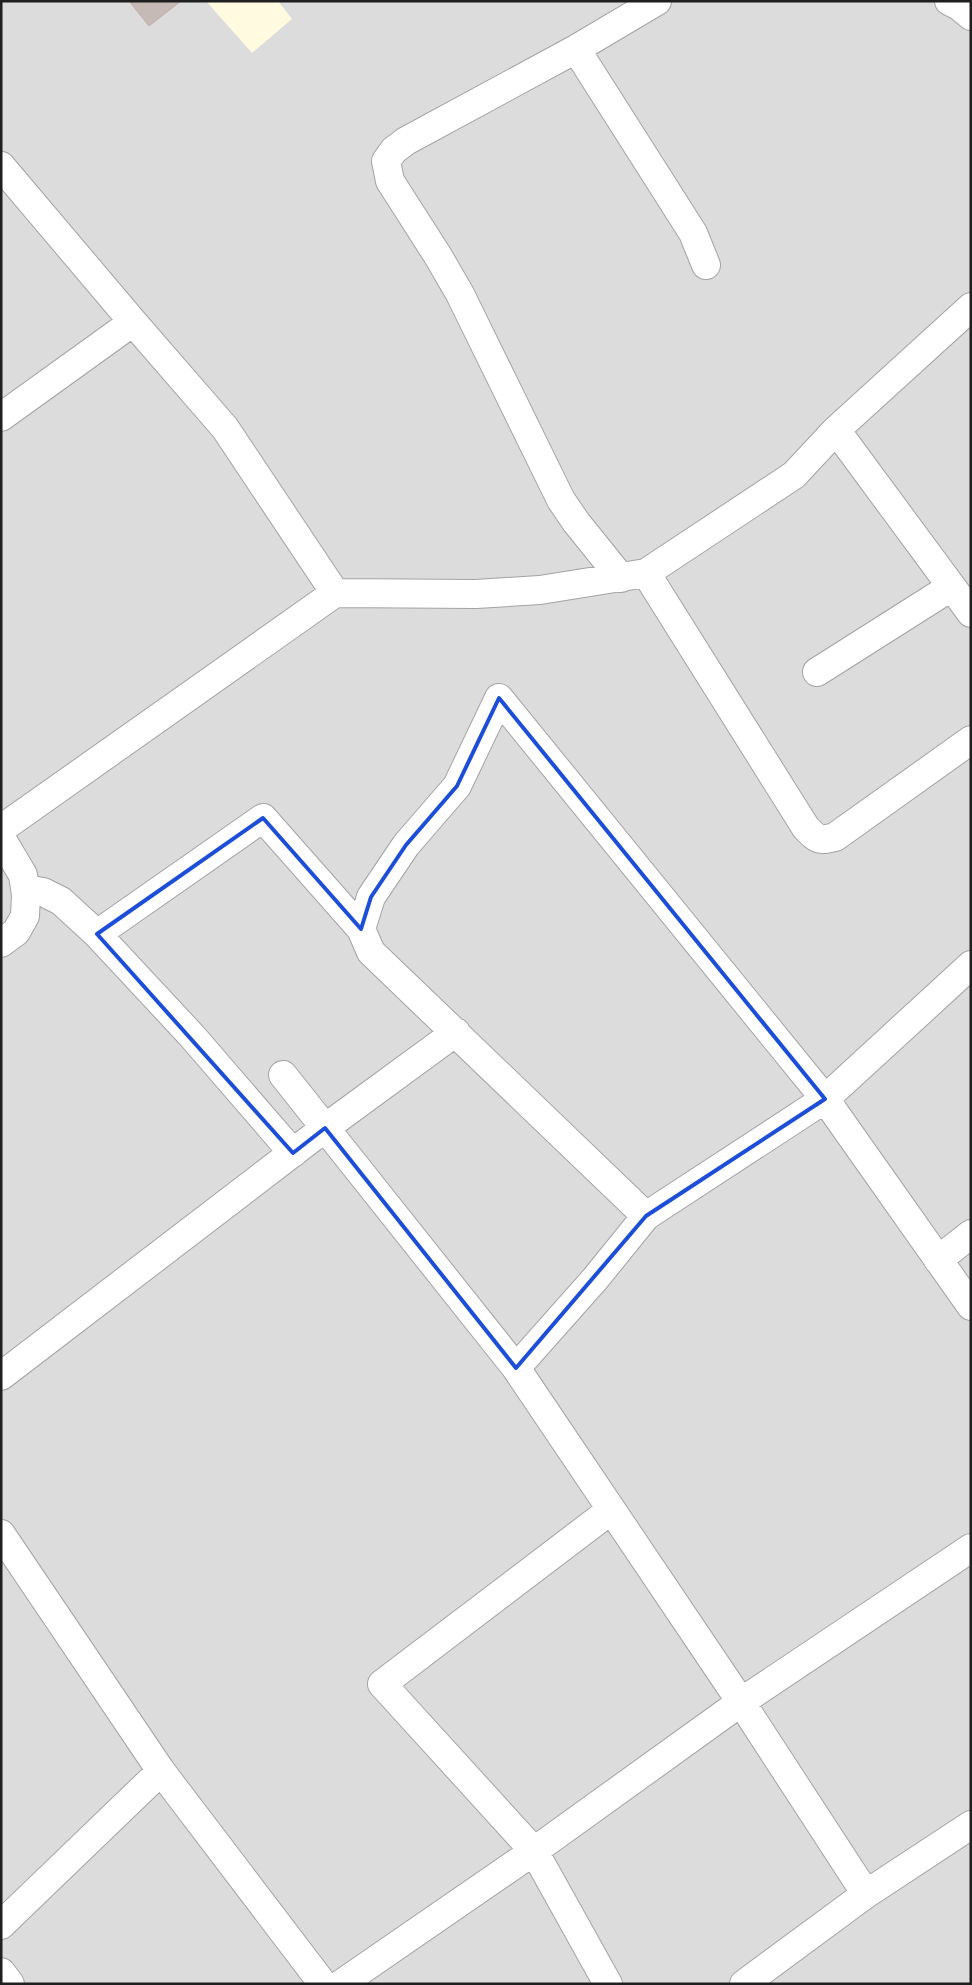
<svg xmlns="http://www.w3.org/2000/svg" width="972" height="1985" viewBox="0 0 972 1985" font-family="Mulish,sans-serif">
  <rect width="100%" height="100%" fill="#f0ebe6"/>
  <path fill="#dddcdc" d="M1,1H971V1984H1Z"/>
  <path fill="#fffae0" d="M206,1H278L292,19L252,53Z"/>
  <path fill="#c5bab5" stroke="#c2afa8" d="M129,1H181L149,26Z"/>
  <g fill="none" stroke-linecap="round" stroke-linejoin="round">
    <g stroke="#a3a3a3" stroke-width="30">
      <path id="minor" d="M949,1L959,6L971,16
        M576,49L693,233L706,265
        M1,166L133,322L225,428L335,593
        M1,417L133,322
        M836,430L971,613
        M646,573L806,828C818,840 819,841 835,837L971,740
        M621,578L576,522L561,500L460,294L438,256L390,181L386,161L394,150L406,141L576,49L657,1
        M817,672L951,587
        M1,829L335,593L476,594L540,590L646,573L794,475L836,430L971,307
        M1,838L23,875L26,895L25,916L16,932L1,943
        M25,889L43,892L61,901L97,934L192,1036L293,1153
        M97,934L263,818L361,929
        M971,965L825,1099L646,1216L595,1279L516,1368L741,1702L866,1894L971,1825
        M283,1075L516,1368
        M646,1216L371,952L361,929L371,897L406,845L457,786L499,698L825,1099L971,1306
        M938,1260L971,1234
        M1,1376L325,1128L456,1032
        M1,1534L161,1771L323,1984
        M1,1925L161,1771
        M1,1972L10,1984
        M341,1984L534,1851L741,1702L971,1548
        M608,1984L534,1851L382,1684L611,1510
        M744,1984L866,1894"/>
    </g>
    <use href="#minor" stroke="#fff" stroke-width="28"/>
  </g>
  <path fill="none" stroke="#1d4ed8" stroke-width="4" stroke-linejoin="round" d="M499,698L825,1099L646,1216L516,1368L325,1128L293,1153L97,934L263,818L361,929L371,897L406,845L457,786Z"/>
  <rect width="972" height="1985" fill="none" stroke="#1f1f1f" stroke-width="5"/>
</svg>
